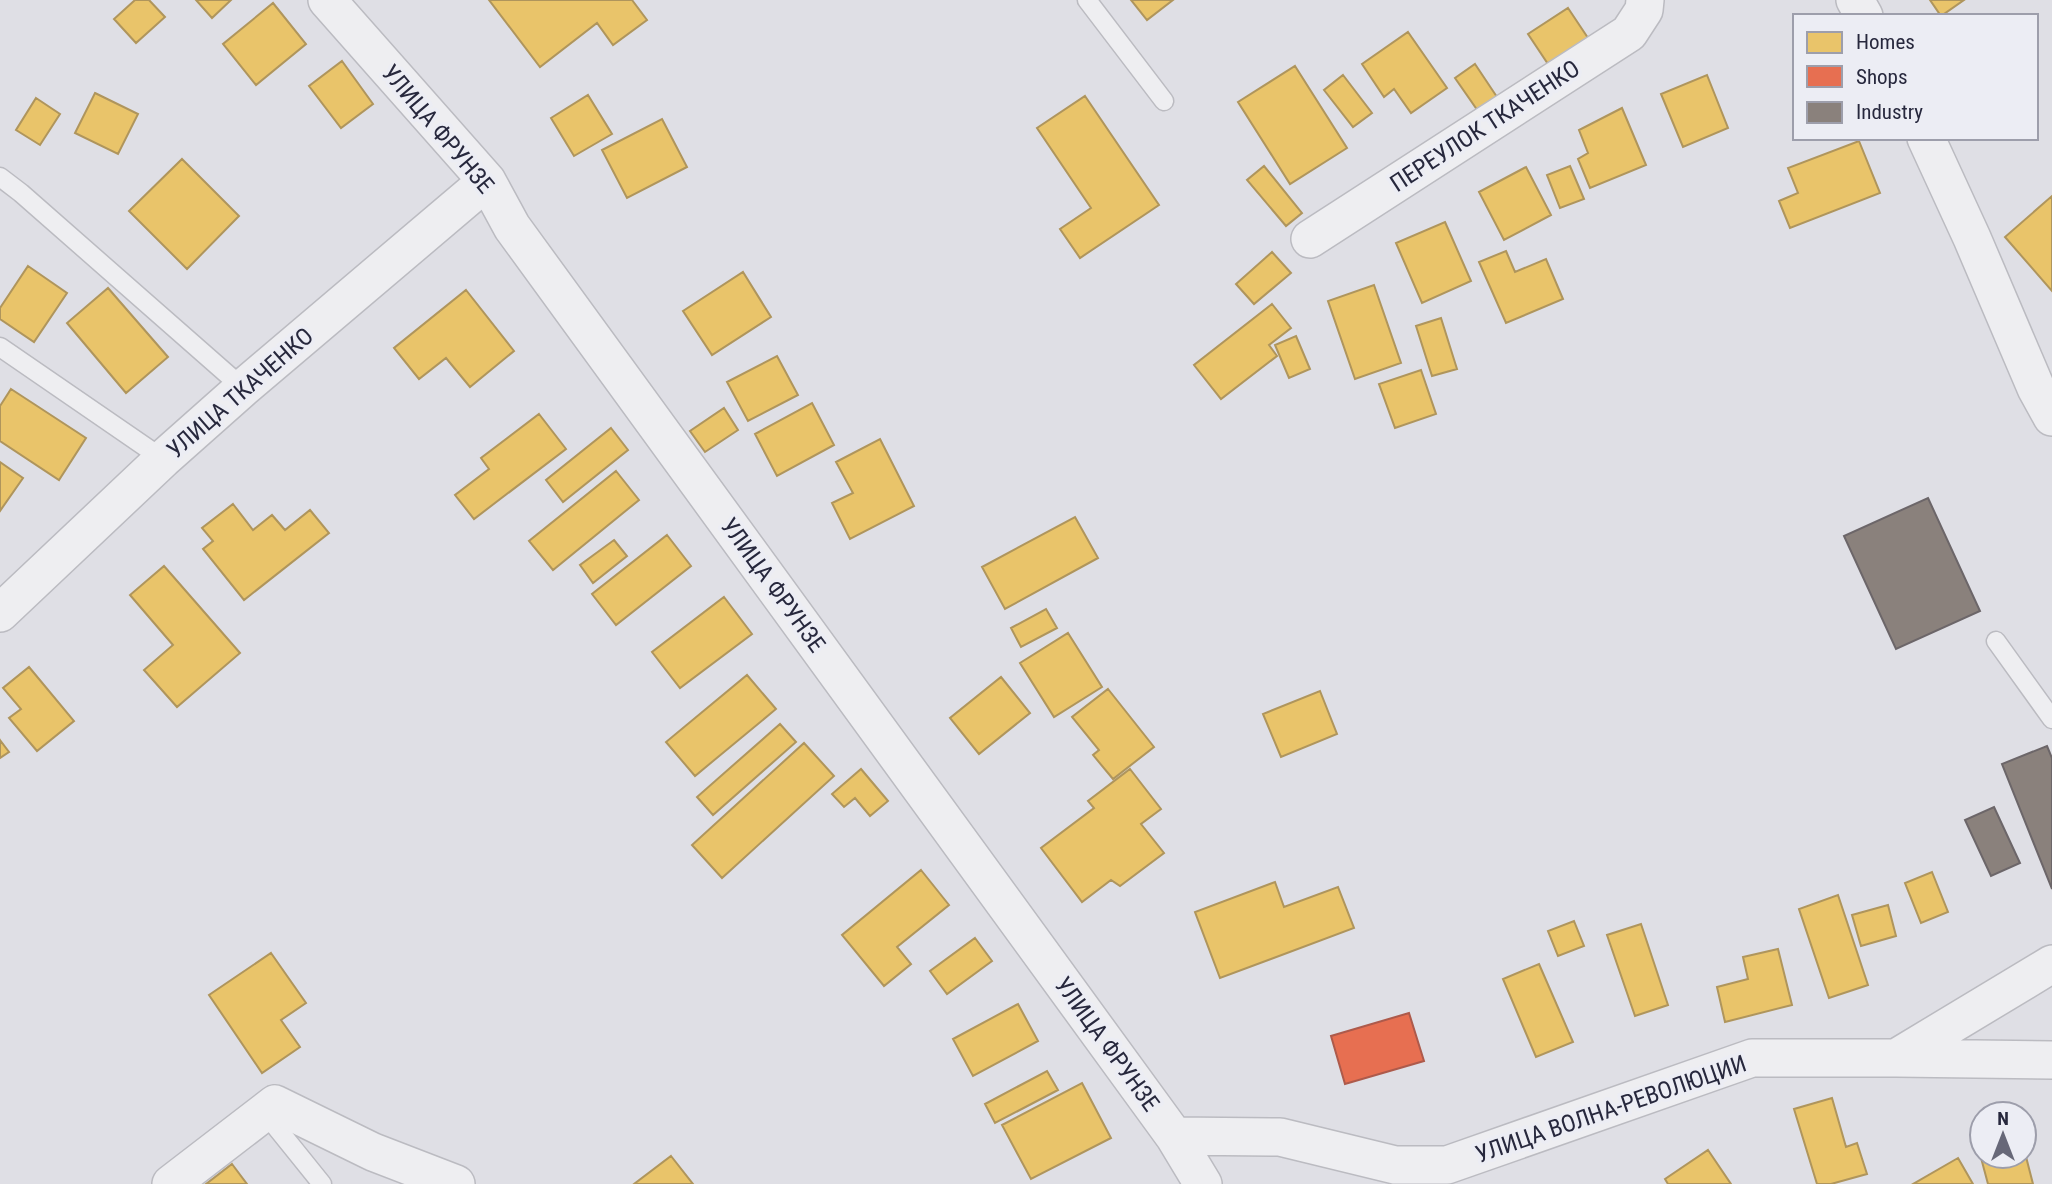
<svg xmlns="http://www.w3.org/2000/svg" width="2052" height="1184" viewBox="0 0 2052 1184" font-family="'Roboto Condensed',sans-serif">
  <rect width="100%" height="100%" fill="#dfdfe5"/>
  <path fill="#e9c46a" stroke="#af955c" stroke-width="2" d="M135,0H149L165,17L136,43L114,19Z
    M196,0H231L212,18Z
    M489,0H632L647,20L613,45L597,23L540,67Z
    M1131,0H1173L1147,20Z
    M1930,0H1964L1941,16Z
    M273,3L306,44L256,85L223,44Z
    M1568,8L1590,41L1550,67L1528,34Z
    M1408,32L1447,88L1411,113L1394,89L1384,97L1362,64Z
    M342,61L373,104L341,128L309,86Z
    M1475,64L1497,97L1478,111L1455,78Z
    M1295,66L1347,148L1290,184L1238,102Z
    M1343,75L1372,113L1353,127L1324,90Z
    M1707,75L1728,128L1683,147L1661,94Z
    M95,93L138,114L118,154L75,133Z
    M588,95L612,134L574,156L551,118Z
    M1085,96L1159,205L1080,258L1060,229L1091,208L1037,128Z
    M36,98L60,114L40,145L16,130Z
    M1622,108L1646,165L1590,188L1578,159L1588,153L1579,130Z
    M662,119L687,167L627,198L602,150Z
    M1859,141L1880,193L1790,228L1779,201L1798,193L1788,168Z
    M182,159L239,216L187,269L129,211Z
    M1264,166L1302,213L1286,226L1247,180Z
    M1570,166L1584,199L1560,208L1547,175Z
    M1526,167L1551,215L1504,240L1479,192Z
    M2052,196V291L2005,237Z
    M1445,222L1471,281L1422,303L1396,243Z
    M1506,251L1515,272L1546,259L1563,299L1506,323L1479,262Z
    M1272,252L1291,273L1254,304L1236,284Z
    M28,266L67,293L34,342L0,319V308Z
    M743,272L771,317L712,355L683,311Z
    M1374,285L1401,363L1355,379L1328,301Z
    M108,288L168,357L126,393L67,323Z
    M466,290L514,351L470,387L446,358L419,379L394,348Z
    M1272,304L1291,328L1269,345L1277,356L1221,399L1194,365Z
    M1441,318L1457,369L1432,376L1416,326Z
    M1296,336L1310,369L1289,378L1275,345Z
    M777,356L798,395L748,421L727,382Z
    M1421,370L1436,414L1395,428L1379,384Z
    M11,389L86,438L59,480L0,441V406Z
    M812,403L834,445L777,476L755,434Z
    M724,408L738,430L705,452L690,431Z
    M539,414L566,449L474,519L455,495L489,469L481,458Z
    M611,428L628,450L563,502L546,480Z
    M880,439L914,506L850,539L832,503L853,493L836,462Z
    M0,462L23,478L0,511Z
    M616,471L639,500L553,570L529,541Z
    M233,504L253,530L272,515L285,530L310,510L329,533L244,600L203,549L213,541L202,528Z
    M1075,517L1098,558L1005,609L982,567Z
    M667,535L691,566L616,625L592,594Z
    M614,540L627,556L593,583L580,565Z
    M164,566L240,653L177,707L144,670L173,645L130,595Z
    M724,597L752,634L680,688L652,652Z
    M1046,609L1057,628L1021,647L1011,628Z
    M1068,633L1102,687L1054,717L1020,663Z
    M29,667L74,721L37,751L9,718L21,709L3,688Z
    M747,675L776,709L695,776L666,742Z
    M1001,677L1030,713L979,754L950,718Z
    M1108,689L1154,747L1113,779L1093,755L1099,750L1072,717Z
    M1320,691L1337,734L1281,757L1263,714Z
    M780,724L796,742L713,815L697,797Z
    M0,740L9,752L0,758Z
    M804,743L834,776L722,878L692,845Z
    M861,769L888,801L870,816L855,798L844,807L832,794Z
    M1130,769L1161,809L1141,824L1164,853L1120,886L1111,880L1082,902L1041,848L1094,808L1088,801Z
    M921,870L949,905L897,947L911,964L884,986L842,935Z
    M1932,872L1948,912L1921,923L1905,883Z
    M1275,882L1284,907L1338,887L1354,928L1220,978L1195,912Z
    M1838,895L1868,985L1829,998L1799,909Z
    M1888,905L1896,936L1861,946L1852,915Z
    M1574,921L1584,946L1558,956L1548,931Z
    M1641,924L1668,1005L1635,1016L1607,935Z
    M975,938L992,961L947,994L930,971Z
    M1778,949L1792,1005L1725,1022L1717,987L1748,979L1743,957Z
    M271,953L306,1003L281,1020L300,1047L262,1073L209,995Z
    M1539,964L1573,1042L1536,1057L1503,979Z
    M1018,1004L1038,1041L973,1076L953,1039Z
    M1047,1071L1058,1090L995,1123L985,1104Z
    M1082,1083L1111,1138L1031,1179L1002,1125Z
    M1832,1098L1846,1147L1857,1143L1867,1174L1831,1184H1817L1794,1109Z
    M1982,1125V1156H2024V1149L2033,1184H1988L1973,1128Z
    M1708,1150L1731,1184H1668L1665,1179Z
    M671,1156L693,1184H634Z
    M1958,1158L1973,1184H1913Z
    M232,1164L247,1184H206Z"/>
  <path fill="#e76f51" stroke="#ad5a4b" stroke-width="2" d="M1409,1013L1424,1061L1345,1084L1331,1036Z"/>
  <path fill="#8a817c" stroke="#6c6669" stroke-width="2" d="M1928,498L1980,611L1896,649L1844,536Z
    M2047,746L2052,758V889L2002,764Z
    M1994,807L2020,863L1991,876L1965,820Z"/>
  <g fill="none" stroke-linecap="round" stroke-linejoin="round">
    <g stroke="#bbbbc1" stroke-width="21">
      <path id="service" d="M1087,0L1164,101
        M0,177L21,193L243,388
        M0,347L163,459
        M1996,641L2052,719
        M264,1112L322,1184"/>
    </g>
    <g stroke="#bbbbc1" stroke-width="40">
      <path id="minor" d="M327,0L487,181L512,227L1174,1136L1203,1184
        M1855,0L1864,16
        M1926,138L1972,238L2036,388L2052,417
        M1310,239L1629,33L1644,10L1645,0
        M0,613L163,459L243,388L487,181
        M1896,1058L2052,964
        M1174,1136L1280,1137L1395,1165H1447L1752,1058H1896L2052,1060
        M171,1184L275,1104L373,1152L456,1184"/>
    </g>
    <use href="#service" stroke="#eeeef1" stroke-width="18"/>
    <use href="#minor" stroke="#eeeef1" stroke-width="37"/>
  </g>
  <g text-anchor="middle" stroke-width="7" stroke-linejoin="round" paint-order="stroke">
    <g font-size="24" fill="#27283d" stroke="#ecedf4">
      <text transform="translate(1485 126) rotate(-33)" y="8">ПЕРЕУЛОК ТКАЧЕНКО</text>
      <text transform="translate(438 129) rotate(50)" y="8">УЛИЦА ФРУНЗЕ</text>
      <text transform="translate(240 393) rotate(-41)" y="8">УЛИЦА ТКАЧЕНКО</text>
      <text transform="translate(773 585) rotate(54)" y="8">УЛИЦА ФРУНЗЕ</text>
      <text transform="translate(1107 1044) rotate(54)" y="8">УЛИЦА ФРУНЗЕ</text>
      <text transform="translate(1611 1109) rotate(-19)" y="8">УЛИЦА ВОЛНА-РЕВОЛЮЦИИ</text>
    </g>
  </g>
  <rect x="1793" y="14" width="245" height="126" fill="#ecedf4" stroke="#9d9eab" stroke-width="2"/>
  <rect x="1807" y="32" width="35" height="21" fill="#e9c46a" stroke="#9d9eab" stroke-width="2"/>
  <text x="1856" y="49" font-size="21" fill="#27283d">Homes</text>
  <rect x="1807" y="66" width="35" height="21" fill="#e76f51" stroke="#9d9eab" stroke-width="2"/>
  <text x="1856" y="84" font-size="21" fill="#27283d">Shops</text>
  <rect x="1807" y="102" width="35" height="21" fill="#8a817c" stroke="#9d9eab" stroke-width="2"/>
  <text x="1856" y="119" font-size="21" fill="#27283d">Industry</text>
  <g transform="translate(2003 1135)"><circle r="33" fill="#ecedf4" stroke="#9d9eab" stroke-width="2"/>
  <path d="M0-5L12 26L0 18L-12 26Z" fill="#676878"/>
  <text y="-10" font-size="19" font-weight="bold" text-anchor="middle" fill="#27283d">N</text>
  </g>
</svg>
